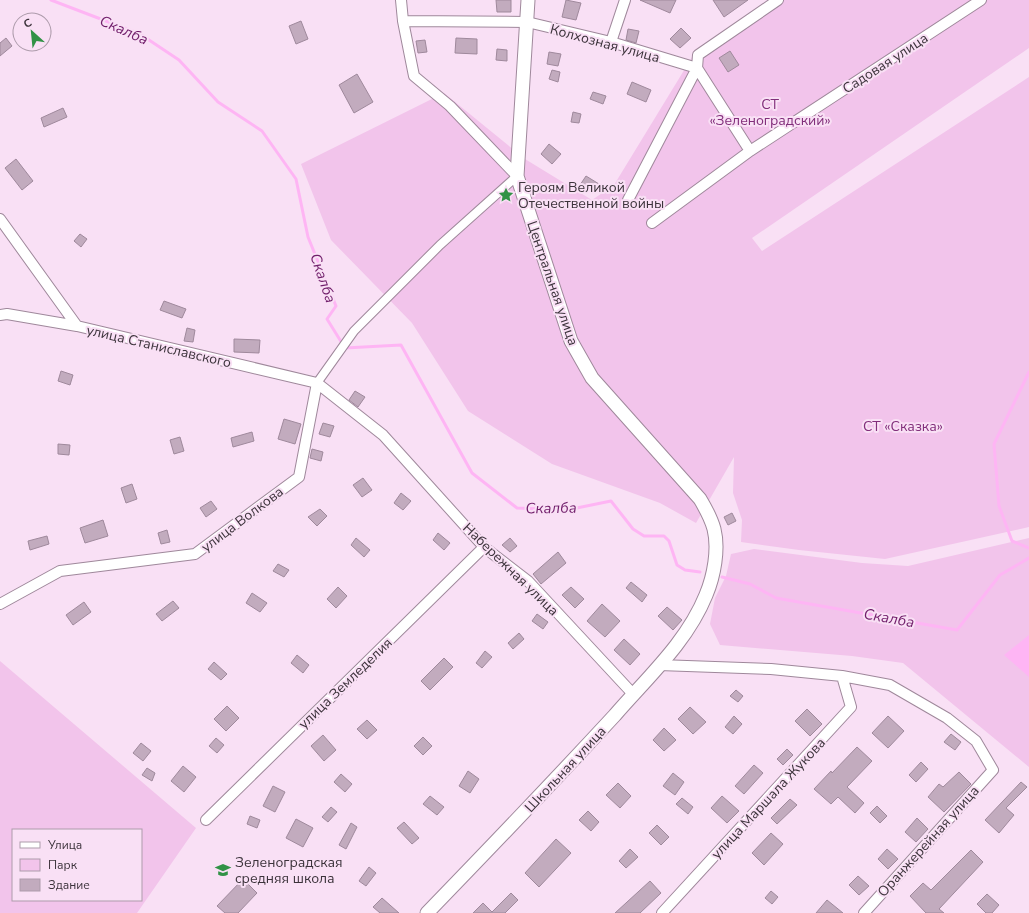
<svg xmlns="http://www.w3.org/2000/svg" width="1029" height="913" viewBox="0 0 1029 913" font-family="'Nunito Sans',sans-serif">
  <rect width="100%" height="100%" fill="#f9e0f5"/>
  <path fill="#f2c4eb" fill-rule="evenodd" d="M770,0H1029V48L752,238L762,251L1029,77V527L885,559L799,550L741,542L742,520L733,493L734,457L696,523L660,503L552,464L468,411L412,323L331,240L301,164L444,93L525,159L592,200L614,185L697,49Z
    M1029,538V767L903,663L852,656L720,645L710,624L715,598L726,576L731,554L754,549L862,563L908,566Z
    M0,661L196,828L137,913H0ZM13,830H141V900H13Z"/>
  <path fill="#feb5f4" d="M1029,635V677L1004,655Z"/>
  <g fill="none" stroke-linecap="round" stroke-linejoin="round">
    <path stroke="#feb5f4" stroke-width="3" d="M51,0L140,34L179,60L218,102L262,131L296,179L308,237L336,306L327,319L345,348L401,345L472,473L517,508L567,510L611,501L633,529L644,536H664L669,541L677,565L685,570L700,572
      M1029,372L994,444L999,506L1012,541L1029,548
      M722,577L750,584L776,598L957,630L1000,575L1029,558"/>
  </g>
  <path fill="#c2abbe" stroke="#9f899c" d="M496,0H511V12H497Z
    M566,0L581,3L576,20L562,17Z
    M640,0H676L670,13Z
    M713,0H748L724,17Z
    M301,21L308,39L296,44L289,26Z
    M681,28L691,38L680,48L670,39Z
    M628,29L639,31L636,43L626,40Z
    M6,38L12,46L0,56V43Z
    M456,38L477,39V54L455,53Z
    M425,40L427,52L418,53L416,41Z
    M497,49L507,50V61L496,60Z
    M730,51L739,65L728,72L719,58Z
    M549,52L561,54L558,66L547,64Z
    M552,70L560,72L558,82L549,79Z
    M357,74L373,102L354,113L339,85Z
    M632,82L651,90L646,102L627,94Z
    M593,92L606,96L603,104L590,99Z
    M63,108L67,117L44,127L41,118Z
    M573,112L581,114L579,123L571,122Z
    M549,144L561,154L552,164L541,154Z
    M16,159L33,181L22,190L5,168Z
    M586,176L599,184L593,193L580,185Z
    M80,234L87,239L81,247L74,241Z
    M164,301L186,309L182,318L160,310Z
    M187,328L195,330L193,342L184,341Z
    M234,339L260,340L259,353L234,352Z
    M61,371L73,375L70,385L58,381Z
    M355,391L365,397L358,407L349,400Z
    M284,419L301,424L295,444L278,439Z
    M323,423L334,426L330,437L319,434Z
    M252,432L254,441L233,447L231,438Z
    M180,437L184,451L174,454L170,440Z
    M58,444L70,445L69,455L58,454Z
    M312,449L323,452L321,461L310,458Z
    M363,478L372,490L362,497L353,485Z
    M132,484L137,499L126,503L121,488Z
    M401,493L411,501L403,510L394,503Z
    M211,501L217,509L206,517L200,508Z
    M320,509L327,516L317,526L308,517Z
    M732,513L736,521L728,525L724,517Z
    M103,520L108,536L85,543L80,528Z
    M167,530L170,542L161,544L158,533Z
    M438,533L450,543L444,550L433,540Z
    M47,536L49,544L30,550L28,541Z
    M356,538L370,550L364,557L351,545Z
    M510,538L517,546L510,552L502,545Z
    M558,552L566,563L541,584L533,574Z
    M278,564L289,570L284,577L273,571Z
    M631,582L647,595L642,602L626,588Z
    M338,587L347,596L336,608L327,599Z
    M571,587L584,599L575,608L562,595Z
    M252,593L267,603L260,612L246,603Z
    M173,601L179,608L162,621L156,614Z
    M84,602L91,612L73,625L66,615Z
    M602,604L620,621L605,637L587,621Z
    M667,607L682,620L673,630L658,616Z
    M537,614L548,622L543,629L532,621Z
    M519,633L524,639L513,649L508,643Z
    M624,639L640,654L630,665L614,650Z
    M485,651L492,657L482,668L476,663Z
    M297,655L309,665L303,673L291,663Z
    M444,658L453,667L430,690L421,681Z
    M214,662L227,674L221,680L208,669Z
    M736,690L743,696L738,702L730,696Z
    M227,706L239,718L226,731L214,719Z
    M690,707L706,722L693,734L678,719Z
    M807,709L822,724L810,736L795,721Z
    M734,716L742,724L733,734L725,727Z
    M888,716L904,731L888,748L872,733Z
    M367,720L377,730L367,739L357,729Z
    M664,728L676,740L664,751L653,740Z
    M951,734L961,742L955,750L944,742Z
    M323,735L336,750L324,761L311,746Z
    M423,737L432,746L423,755L414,746Z
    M216,738L224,745L217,753L209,746Z
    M141,743L151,751L143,761L133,753Z
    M857,747L872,761L847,787L864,803L855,813L838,797L831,804L814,789L831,771L832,773Z
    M787,749L793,755L783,765L777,759Z
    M921,762L928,769L916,782L909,775Z
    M754,765L763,773L744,794L735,786Z
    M183,766L196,777L184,792L171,781Z
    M147,768L155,773L152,781L142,775Z
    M468,771L479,779L470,793L459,786Z
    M959,772L971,784L944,812L928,797L939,784L943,787Z
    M673,773L684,782L675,795L663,786Z
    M341,774L352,784L345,792L334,782Z
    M1021,782L1027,787L1006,808L1014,815L999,833L985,820Z
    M618,783L631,796L620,808L606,795Z
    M273,786L285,792L275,812L263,806Z
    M430,796L444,807L437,815L423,804Z
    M722,796L739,811L727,823L711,808Z
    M682,798L693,807L688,814L676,804Z
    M790,799L797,805L777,824L771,818Z
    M877,806L887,816L880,823L870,813Z
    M331,807L337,812L328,822L322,817Z
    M588,811L599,822L591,831L579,820Z
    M250,816L260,820L257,828L247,824Z
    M917,818L928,829L916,842L905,832Z
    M296,819L313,828L303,847L286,838Z
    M404,822L419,838L412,844L397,828Z
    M351,823L357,827L346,849L339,845Z
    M657,825L669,837L661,845L649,833Z
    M771,833L783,844L764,865L752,853Z
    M556,839L571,853L539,887L525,873Z
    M630,849L638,857L626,868L619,861Z
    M887,849L898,859L888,869L878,859Z
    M971,850L983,862L939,909L944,913H926L910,896L923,883L931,890Z
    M369,867L376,873L366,886L359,881Z
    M858,876L869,886L859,895L849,885Z
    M243,879L257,893L238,913H225L217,906Z
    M650,881L661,893L640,913H615Z
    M771,891L778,897L772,904L765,898Z
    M511,893L518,900L505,913H473L483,903L492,912Z
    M987,894L999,905L992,913H986L977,904Z
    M382,898L399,913H380L373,907Z
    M827,900L843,913H816Z"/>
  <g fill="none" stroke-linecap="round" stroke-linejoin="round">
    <g stroke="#9f889b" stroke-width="10">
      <path id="pedestrian" d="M317,383L354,331L440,245L517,176"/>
    </g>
    <g stroke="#9f889b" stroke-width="12">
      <path id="minor" d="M401,0L403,21L414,76L450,106L517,176
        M403,21L527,22L611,42L697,68L698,55L778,0
        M611,42L625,0
        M628,200L697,68L750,151
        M0,219L77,326
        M652,223L750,151L981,0
        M0,315L7,314L77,326L317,383L383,435L484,547L528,581L633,694
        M0,604L60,571L195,554L299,477L317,383
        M659,665L771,669L842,676L890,685L947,718L976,741L993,770L864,913
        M206,820L484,547
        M662,913L851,707L842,676"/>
    </g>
    <g stroke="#9f889b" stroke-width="15">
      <path id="tertiary" d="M427,913C490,848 553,782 615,715C648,677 687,642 706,595C714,576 719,549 714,529C711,518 706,509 700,499L592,378L571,341L517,176L528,0"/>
    </g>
    <use href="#pedestrian" stroke="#fff" stroke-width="8"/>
    <use href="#minor" stroke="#fff" stroke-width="10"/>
    <use href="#tertiary" stroke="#fff" stroke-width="13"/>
  </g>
  <defs>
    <g id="sight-bare" transform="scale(1.2)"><path d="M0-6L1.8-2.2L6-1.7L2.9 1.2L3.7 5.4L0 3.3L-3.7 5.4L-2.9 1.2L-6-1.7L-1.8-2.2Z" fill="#319246" stroke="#f9e0f5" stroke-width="2.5" paint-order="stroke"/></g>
    <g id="school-bare" transform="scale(1.2)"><path d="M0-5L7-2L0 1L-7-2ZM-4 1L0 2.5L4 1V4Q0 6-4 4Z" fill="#319246" stroke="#f9e0f5" stroke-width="2.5" paint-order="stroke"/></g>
  </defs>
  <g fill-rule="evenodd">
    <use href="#sight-bare" x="506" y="195"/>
    <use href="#school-bare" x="223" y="870"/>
  </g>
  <g text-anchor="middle" stroke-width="4" stroke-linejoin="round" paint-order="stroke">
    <g font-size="14" fill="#3c333b" stroke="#f9e0f5">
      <text transform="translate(605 43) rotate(15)" y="5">Колхозная улица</text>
      <text transform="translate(885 63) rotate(-33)" y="5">Садовая улица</text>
      <text transform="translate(553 283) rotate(71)" y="5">Центральная улица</text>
      <text transform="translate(159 346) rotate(13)" y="5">улица Станиславского</text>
      <text transform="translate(242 519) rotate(-37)" y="5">улица Волкова</text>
      <text transform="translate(511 569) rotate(44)" y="5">Набережная улица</text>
      <text transform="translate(345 683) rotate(-44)" y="5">улица Земледелия</text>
      <text transform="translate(565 769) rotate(-47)" y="5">Школьная улица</text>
      <text transform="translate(768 798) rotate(-47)" y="5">улица Маршала Жукова</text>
      <text transform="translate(928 841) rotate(-48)" y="5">Оранжерейная улица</text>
    </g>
    <g font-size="14" fill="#822f7b" stroke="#f9e0f5">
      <text x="770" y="109">СТ<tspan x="770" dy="16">«Зеленоградский»</tspan></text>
      <text x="903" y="431">СТ «Сказка»</text>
    </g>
    <g font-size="14" fill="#3c333b" stroke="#f9e0f5" text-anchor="start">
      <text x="518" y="192">Героям Великой<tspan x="518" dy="16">Отечественной войны</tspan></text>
      <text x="235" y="867">Зеленоградская<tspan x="235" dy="16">средняя школа</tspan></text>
    </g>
    <g font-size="15" font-style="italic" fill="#701d6a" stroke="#f9e0f5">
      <text transform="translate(124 30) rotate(24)" y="5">Скалба</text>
      <text transform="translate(323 278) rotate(71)" y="5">Скалба</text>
      <text transform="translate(551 508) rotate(-1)" y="5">Скалба</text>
      <text transform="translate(889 618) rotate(10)" y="5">Скалба</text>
    </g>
  </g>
  <rect x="12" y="829" width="130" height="72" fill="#f9e0f5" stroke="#ad9bab"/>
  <rect x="20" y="842" width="20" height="6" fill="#ffffff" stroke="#ad9bab"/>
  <text x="48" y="849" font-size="12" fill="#3c333b">Улица</text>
  <rect x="20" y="859" width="20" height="12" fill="#f2c4eb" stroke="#ad9bab"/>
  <text x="48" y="869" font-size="12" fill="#3c333b">Парк</text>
  <rect x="20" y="879" width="20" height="12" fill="#c2abbe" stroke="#ad9bab"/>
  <text x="48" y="889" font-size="12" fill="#3c333b">Здание</text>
  <g transform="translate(32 32) rotate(333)"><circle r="19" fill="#f9e0f5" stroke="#ad9bab"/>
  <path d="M0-3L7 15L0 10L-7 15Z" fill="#319246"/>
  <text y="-6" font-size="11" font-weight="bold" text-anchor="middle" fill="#3c333b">С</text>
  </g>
</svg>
